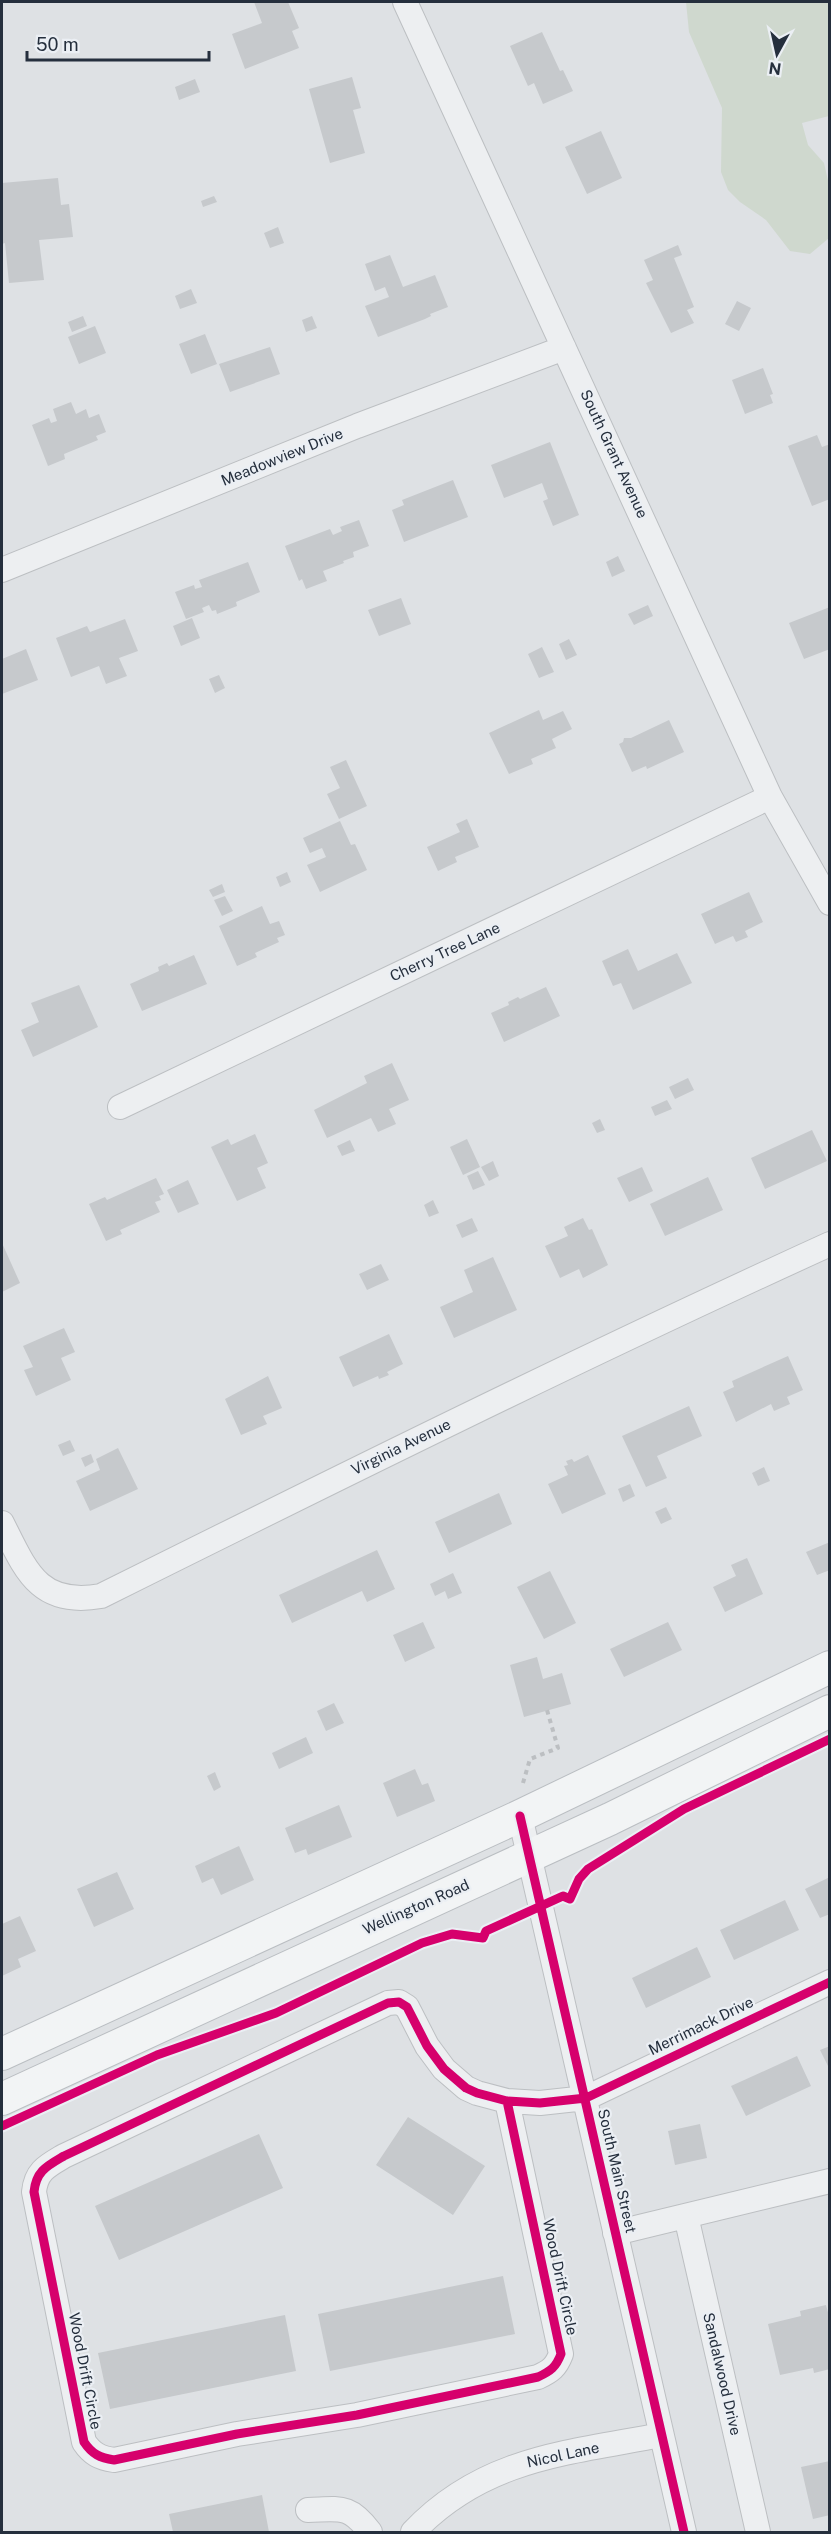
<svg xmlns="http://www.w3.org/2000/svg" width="831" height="2534" viewBox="0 0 831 2534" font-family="'Public Sans',sans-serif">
  <rect width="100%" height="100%" fill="#dee1e4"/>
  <path fill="#cfd8ce" d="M686,2H829V116L802,123L808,145L824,163L829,185V238L810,254L790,251L766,220L740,202L728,190L721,172L722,108L689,32Z"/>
  <path fill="#c6c9cc" d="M254,2H288L299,28L292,31L299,48L245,69L232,34L262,23Z
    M542,32L560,71L563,70L573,91L543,104L534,83L528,86L510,46Z
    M352,77L361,108L353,110L365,153L330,163L309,89Z
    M195,79L200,92L179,100L175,87Z
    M601,131L622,178L587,194L565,147Z
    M58,178L61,205L69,204L73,237L39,240L44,280L9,283L5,243L2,244V183Z
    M214,196L217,202L203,207L201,201Z
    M278,227L284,243L270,248L264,233Z
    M678,245L682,255L674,258L694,307L687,310L694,323L671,333L646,283L653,280L644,260Z
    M390,255L403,287L435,275L448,307L430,314L431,316L425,319L378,337L365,306L389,297L385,287L375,291L365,264Z
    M191,289L197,303L180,309L175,296Z
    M737,301L751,308L739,331L725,324Z
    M83,316L87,326L72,332L68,322Z
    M312,316L317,328L306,332L302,320Z
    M95,326L106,353L79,364L68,337Z
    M205,334L217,364L191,374L179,344Z
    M270,347L280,374L230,392L219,364Z
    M763,368L773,394L770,395L773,403L745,414L732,380Z
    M71,402L76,414L86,409L89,418L99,414L106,432L96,436L98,440L64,454L65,459L48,466L32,425L49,418L51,423L57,421L53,409Z
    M817,435L822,447L830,444V499L812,506L788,446Z
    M550,442L579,515L553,526L543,501L548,499L542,483L504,498L491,465Z
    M453,480L468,517L404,542L392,510L404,505L402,500Z
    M359,520L369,546L353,552L354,557L343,561L344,563L323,571L327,581L306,589L302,579L299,581L285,546L330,529L333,535L342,531L340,527Z
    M618,556L625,571L612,577L606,562Z
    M248,562L260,592L236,602L237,606L217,614L216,610L212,611L209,605L202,608L204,612L186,619L175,592L194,585L195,589L202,587L199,580Z
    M401,598L411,624L379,636L368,610Z
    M648,605L653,616L634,625L628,614Z
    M830,607V649L804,659L789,623Z
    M192,618L200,638L181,646L173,626Z
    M125,619L138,651L119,658L127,676L106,684L99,666L71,677L56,638L87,626L90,632Z
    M569,639L577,655L566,660L559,644Z
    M542,647L554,672L539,678L528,654Z
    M26,649L38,680L2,694V659Z
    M219,675L225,688L215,693L209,679Z
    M539,710L543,720L563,711L572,729L552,739L556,748L531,759L533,764L509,774L489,733Z
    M669,720L684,752L647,769L646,766L632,772L619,744L623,742L624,738H631Z
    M346,760L367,806L339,819L327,794L340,788L330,767Z
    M467,819L479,847L455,857L457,862L438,871L427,847L460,832L456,824Z
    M340,821L351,845L355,844L367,870L320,892L307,865L326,857L322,848L310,853L303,838Z
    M287,872L291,882L280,887L276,877Z
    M222,884L225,892L213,897L209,890Z
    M749,892L763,922L745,931L748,937L736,942L733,936L715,944L701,914Z
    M225,896L233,911L222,916L214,900Z
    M262,906L270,924L279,921L285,935L277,938L279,942L255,953L257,957L237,966L219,926Z
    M628,949L638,971L677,953L692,983L633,1010L621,983L613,986L602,961Z
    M194,955L207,984L142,1011L130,984L159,971L158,967L167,963L169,966Z
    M79,985L98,1027L33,1057L21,1030L39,1022L31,1003Z
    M546,987L560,1016L504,1042L491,1013L509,1005L508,1002L518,997L520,999Z
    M392,1063L409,1100L389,1109L396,1124L378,1132L371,1118L327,1138L314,1110L367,1083L364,1076Z
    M688,1078L694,1090L675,1099L669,1087Z
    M667,1100L672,1109L655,1116L651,1107Z
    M600,1119L605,1130L597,1133L592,1123Z
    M812,1130L827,1161L765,1189L751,1158Z
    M255,1134L268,1163L257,1168L266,1188L237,1201L211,1147L228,1139L231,1145Z
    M467,1139L480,1167L463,1175L450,1147Z
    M350,1140L355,1151L342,1156L337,1146Z
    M493,1161L499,1176L489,1181L481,1167Z
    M642,1167L653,1191L629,1202L617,1178Z
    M478,1171L485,1185L473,1190L467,1176Z
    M708,1177L723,1210L665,1236L650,1204Z
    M156,1178L164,1194L159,1196L161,1200L155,1202L160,1212L120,1230L122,1234L106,1241L89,1204L105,1197L107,1200Z
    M188,1180L199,1204L178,1213L167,1190Z
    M433,1200L439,1213L429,1217L424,1205Z
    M472,1218L478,1231L462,1238L456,1225Z
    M583,1218L589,1230L592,1229L608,1265L583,1278L579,1269L560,1278L545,1246L568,1236L564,1227Z
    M2,1243L20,1283L2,1292Z
    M493,1257L517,1310L454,1338L440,1307L473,1292L464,1270Z
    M381,1264L389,1280L367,1290L359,1274Z
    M64,1328L75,1352L61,1358L71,1380L36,1396L24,1370L33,1367L23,1346Z
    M389,1334L403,1364L387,1372L389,1375L379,1379L378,1376L353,1387L339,1357Z
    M788,1356L803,1390L787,1397L790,1404L774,1411L771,1404L736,1422L723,1392L734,1387L732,1381Z
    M268,1376L282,1408L263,1416L267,1424L241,1435L225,1399Z
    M689,1406L702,1436L657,1456L667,1478L646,1487L622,1436Z
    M70,1440L75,1451L63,1456L58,1445Z
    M118,1448L138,1489L90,1511L76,1481L100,1470L96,1459Z
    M91,1454L94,1462L85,1467L81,1458Z
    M588,1455L606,1494L562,1514L548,1484L568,1475L564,1466L568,1465L566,1461L572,1459L574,1462Z
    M764,1467L770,1481L758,1486L752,1473Z
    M630,1484L635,1496L623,1502L618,1489Z
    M499,1493L512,1524L449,1553L435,1522Z
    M666,1507L672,1519L661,1524L655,1512Z
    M830,1542V1570L817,1575L806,1552Z
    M377,1550L395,1589L367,1602L362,1591L292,1623L279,1595Z
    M747,1558L763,1594L725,1612L713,1587L736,1576L731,1565Z
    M550,1571L576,1623L544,1639L517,1587Z
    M453,1573L462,1593L448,1599L445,1591L435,1596L430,1584Z
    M423,1622L435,1648L405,1662L393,1635Z
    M668,1622L682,1650L624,1677L610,1649Z
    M537,1657L543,1679L562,1673L571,1704L524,1717L510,1665Z
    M334,1703L344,1723L326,1731L317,1711Z
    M306,1737L313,1753L279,1769L272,1753Z
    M415,1769L422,1785L428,1783L435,1801L397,1817L383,1783Z
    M215,1772L221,1787L214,1791L207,1776Z
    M339,1805L352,1837L308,1855L306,1849L295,1853L285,1828Z
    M239,1846L254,1880L221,1895L213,1878L202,1883L195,1866Z
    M117,1872L134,1909L94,1927L77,1889Z
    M830,1877V1914L820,1918L805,1889Z
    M785,1900L799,1930L734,1960L720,1930Z
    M20,1916L36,1951L18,1959L21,1967L2,1976V1924Z
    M697,1947L711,1977L646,2008L632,1978Z
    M830,2046V2070L820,2050Z
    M797,2056L811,2086L746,2116L731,2086Z
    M408,2117L485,2166L453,2215L376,2165Z
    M700,2124L707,2158L675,2165L668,2131Z
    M259,2134L283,2188L119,2260L95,2206Z
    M503,2276L515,2334L330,2371L318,2314Z
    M826,2305L830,2320V2369L814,2373L813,2368L780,2375L768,2324L801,2316L800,2311Z
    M285,2315L296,2371L110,2409L98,2353Z
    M830,2461V2515L813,2519L801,2467Z
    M262,2495L269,2532H173L169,2514Z"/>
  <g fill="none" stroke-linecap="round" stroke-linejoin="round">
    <g stroke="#bcbfc2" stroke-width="26">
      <path id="minor" d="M405,2L770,797L830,903
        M2,570L357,426L564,348
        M120,1107L770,797
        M2,1523C26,1571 39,1607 101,1596C342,1476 584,1356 830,1244
        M520,1816L684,2532
        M507,2101L561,2354C556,2367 551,2371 538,2377L357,2415L237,2434L114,2460C100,2458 92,2454 84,2442L34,2192C36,2171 47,2166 64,2156L388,2003L399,2002L407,2007L427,2046L444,2069L466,2088L477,2093L507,2101L540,2103L586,2098L830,1982
        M686,2216L758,2532
        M615,2233L830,2181
        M308,2510C340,2509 349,2504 370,2532
        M413,2532C483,2458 567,2453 661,2435"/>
    </g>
    <g stroke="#babec2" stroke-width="34">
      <path id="major" d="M2,2054L520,1816L830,1667
        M2,2099L610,1819L830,1711"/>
    </g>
    <path stroke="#bcbfc2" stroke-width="4" stroke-dasharray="4.5 4.5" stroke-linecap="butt" d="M523,1783L530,1759L558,1748L547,1710"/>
    <use href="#minor" stroke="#edeff1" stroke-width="24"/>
    <use href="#major" stroke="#f2f4f5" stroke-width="32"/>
    <g stroke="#ebeff4" stroke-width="13">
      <path id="cycleway" d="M520,1816L684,2532
        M507,2101L561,2354C556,2367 551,2371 538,2377L357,2415L237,2434L114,2460C100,2458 92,2454 84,2442L34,2192C36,2171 47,2166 64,2156L388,2003L399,2002L407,2007L427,2046L444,2069L466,2088L477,2093L507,2101L540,2103L586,2098L830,1982
        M2,2126L157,2055L276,2013L422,1943L452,1934L483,1938L486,1931L563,1896L570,1899L579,1879L588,1869L684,1809L830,1739"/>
    </g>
    <use href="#cycleway" stroke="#d6006c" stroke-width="9"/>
  </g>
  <g text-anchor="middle" stroke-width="4.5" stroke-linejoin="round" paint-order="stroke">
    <g font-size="15" fill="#252f3d" stroke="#ebeff4">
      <text transform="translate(614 454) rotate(65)" y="5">South Grant Avenue</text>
      <text transform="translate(282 457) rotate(-22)" y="5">Meadowview Drive</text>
      <text transform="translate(445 952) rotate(-25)" y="5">Cherry Tree Lane</text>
      <text transform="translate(401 1447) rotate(-26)" y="5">Virginia Avenue</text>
      <text transform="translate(416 1907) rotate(-24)" y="5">Wellington Road</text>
      <text transform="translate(701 2026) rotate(-26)" y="5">Merrimack Drive</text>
      <text transform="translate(617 2171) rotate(77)" y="5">South Main Street</text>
      <text transform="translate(560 2277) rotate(78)" y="5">Wood Drift Circle</text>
      <text transform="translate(85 2371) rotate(79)" y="5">Wood Drift Circle</text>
      <text transform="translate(722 2374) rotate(77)" y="5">Sandalwood Drive</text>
      <text transform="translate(563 2455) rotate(-12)" y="5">Nicol Lane</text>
    </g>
  </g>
  <rect width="831" height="2534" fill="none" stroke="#252f3d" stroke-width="6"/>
  <g transform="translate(777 54) rotate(188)" stroke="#ebeff4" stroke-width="4.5" paint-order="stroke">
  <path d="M0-4.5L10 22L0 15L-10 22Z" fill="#252f3d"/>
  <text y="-9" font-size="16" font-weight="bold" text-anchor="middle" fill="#252f3d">N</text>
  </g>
  <path d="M27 51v9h182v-9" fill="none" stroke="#252f3d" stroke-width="3"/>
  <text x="36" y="51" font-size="18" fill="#252f3d" stroke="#ebeff4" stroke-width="4.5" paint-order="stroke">50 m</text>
</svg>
